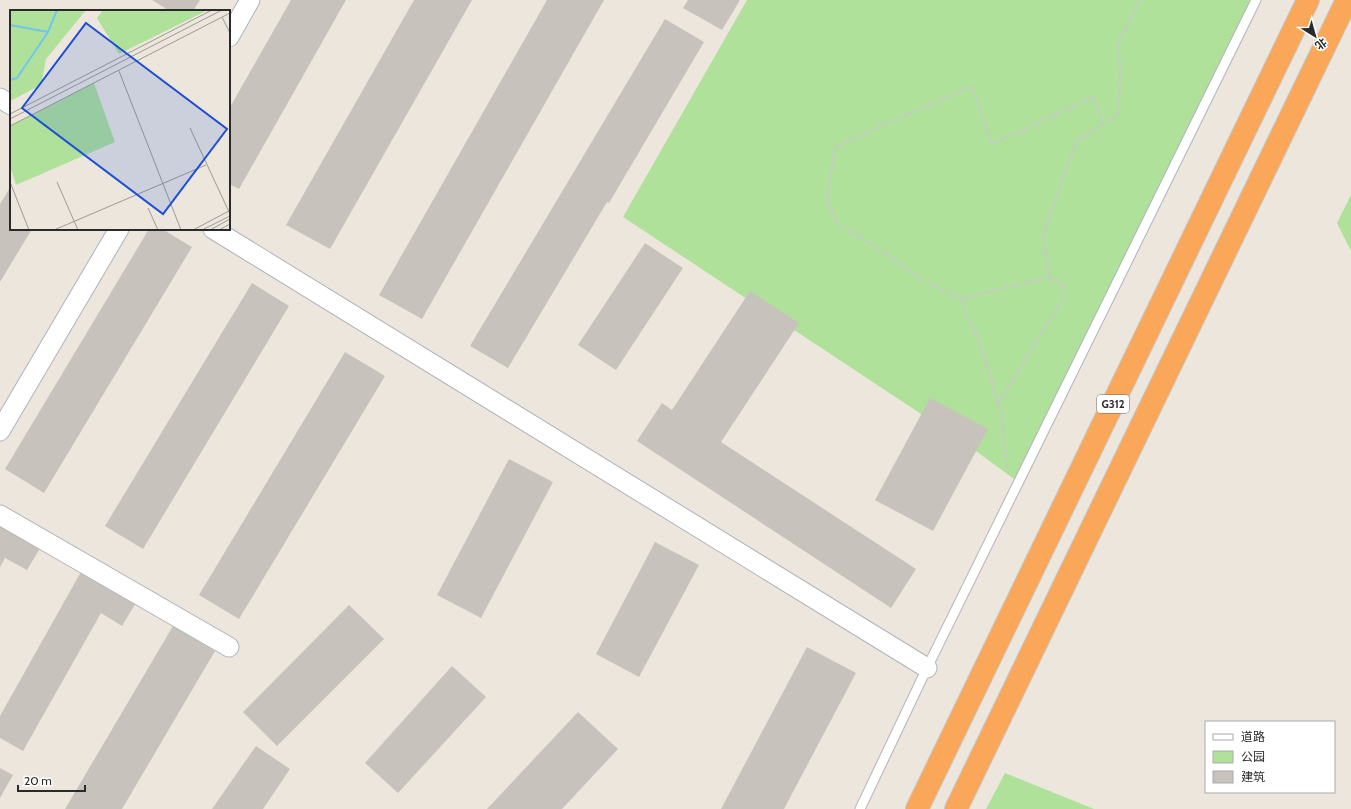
<svg xmlns="http://www.w3.org/2000/svg" width="1351" height="809" viewBox="0 0 1351 809" font-family="Cabin,'Noto Sans SC',sans-serif">
  <rect width="100%" height="100%" fill="#ece6dd"/>
  <path fill="#afe19a" d="M747,0H1259L1021,484L965,443L623,217Z
    M1351,195V251L1337,223Z
    M1005,773L1094,809H986Z"/>
  <path fill="#c7c3bc" d="M152,0H200L193,11H170Z
    M291,0H346L239,189L229,184V109Z
    M414,0H472L330,249L286,225Z
    M547,0H604L422,319L379,295Z
    M688,0H740L722,30L683,8Z
    M665,19L704,42L609,203L607,202L508,368L470,346Z
    M11,186V229H32L0,282V204Z
    M149,229H162L192,247L44,493L5,469Z
    M645,243L683,268L616,370L578,345Z
    M252,283L289,306L143,549L105,526Z
    M750,291L799,323L721,442L916,569L891,608L637,441L662,403L672,410Z
    M345,352L385,376L239,619L199,595Z
    M930,398L988,429L933,531L875,500Z
    M509,459L553,482L481,618L437,595Z
    M0,522L42,545L27,570L5,558L0,567Z
    M655,542L699,565L639,677L596,654Z
    M82,570L137,601L122,626L101,613L23,751L0,738V716Z
    M349,605L384,639L277,746L243,712Z
    M173,626L215,651L122,809H65Z
    M807,647L856,673L784,809H721Z
    M452,666L486,697L398,793L365,763Z
    M578,712L618,749L562,809H487Z
    M256,746L290,769L263,809H212Z
    M0,768L13,775L0,798Z"/>
  <g fill="none" stroke-linecap="round" stroke-linejoin="round">
    <g stroke="#b0b2be" stroke-width="11">
      <path id="lane" d="M860,809L927,668L1256,0"/>
    </g>
    <g stroke="#b0b2be" stroke-width="21">
      <path id="street" d="M229,37L250,0
        M0,98L11,105
        M213,229L927,668
        M0,431L119,229
        M0,515L229,647"/>
    </g>
    <g stroke="#c8c8c8" stroke-width="24">
      <path id="highway" d="M917,809L1308,0
        M956,809L1347,0"/>
    </g>
    <path stroke="#c8c8c8" stroke-width="2.5" stroke-dasharray="3 2" stroke-linecap="butt" d="M961,299L1049,277
      M998,404L1064,298V287L1049,277L1043,234L1077,141L1118,115L1120,75L1118,42L1140,0
      M1007,467L1001,413L982,351L961,299L923,280L862,238L838,225L827,199L835,147L972,86L992,144L1093,97L1103,124"/>
    <use href="#lane" stroke="#fff" stroke-width="9"/>
    <use href="#street" stroke="#fff" stroke-width="19"/>
    <use href="#highway" stroke="#faa759" stroke-width="22"/>
  </g>
  <g text-anchor="middle" stroke-width="3.5" stroke-linejoin="round" paint-order="stroke">
    <rect fill="#fff" stroke="#6a6a6a" stroke-width="1" x="1097" y="395" width="32" height="18" rx="3"/>
    <g font-size="11" font-weight="bold" fill="#2a2a2a">
      <text x="1113" y="408">G312</text>
    </g>
  </g>
  <g transform="translate(10 10)">
    <rect width="220" height="220" fill="#ece6dd"/>
    <path d="M0,0H76L36,49L31,75L0,91ZM93,0H198L109,44L87,8ZM84,73L105,132L6,175L0,156V116Z" fill="#afe19a"/>
    <path fill="none" stroke="#72c5ec" stroke-width="2" d="M0,15L38,22M0,70L7,68L38,22L47,0"/>
    <path fill="none" stroke="#9e9b95" stroke-width="1" d="M212,7L220,23M109,61L171,220M0,104L202,0M0,109L212,0M0,116L220,3M180,118L220,204M0,172L19,220M47,172L68,220M138,198L148,220M44,220L196,155M183,220L219,201M192,220L220,206M200,220L220,209M209,220L220,214"/>
    <path fill="#1d4ed8" fill-opacity="0.15" stroke="#1d4ed8" stroke-width="2" d="M76,13L217,119L153,204L12,98Z"/>
    <rect width="220" height="220" fill="none" stroke="#2a2a2a" stroke-width="2"/>
  </g>
  <rect x="1205" y="721" width="130" height="72" fill="#ffffff" stroke="#aaaaaa"/>
  <rect x="1213" y="734" width="20" height="6" fill="#ffffff" stroke="#aaaaaa"/>
  <text x="1241" y="741" font-size="12" fill="#2a2a2a">道路</text>
  <rect x="1213" y="751" width="20" height="12" fill="#afe19a" stroke="#aaaaaa"/>
  <text x="1241" y="761" font-size="12" fill="#2a2a2a">公园</text>
  <rect x="1213" y="771" width="20" height="12" fill="#c7c3bc" stroke="#aaaaaa"/>
  <text x="1241" y="781" font-size="12" fill="#2a2a2a">建筑</text>
  <g transform="translate(1315 36) rotate(143)" stroke="#ffffff" stroke-width="3" paint-order="stroke">
  <path d="M0-3L7 15L0 10L-7 15Z" fill="#2a2a2a"/>
  <text y="-6" font-size="11" font-weight="bold" text-anchor="middle" fill="#2a2a2a">北</text>
  </g>
  <path d="M18 785v6h67v-6" fill="none" stroke="#2a2a2a" stroke-width="2"/>
  <text x="24" y="785" font-size="12" fill="#2a2a2a" stroke="#ffffff" stroke-width="3" paint-order="stroke">20 m</text>
</svg>
